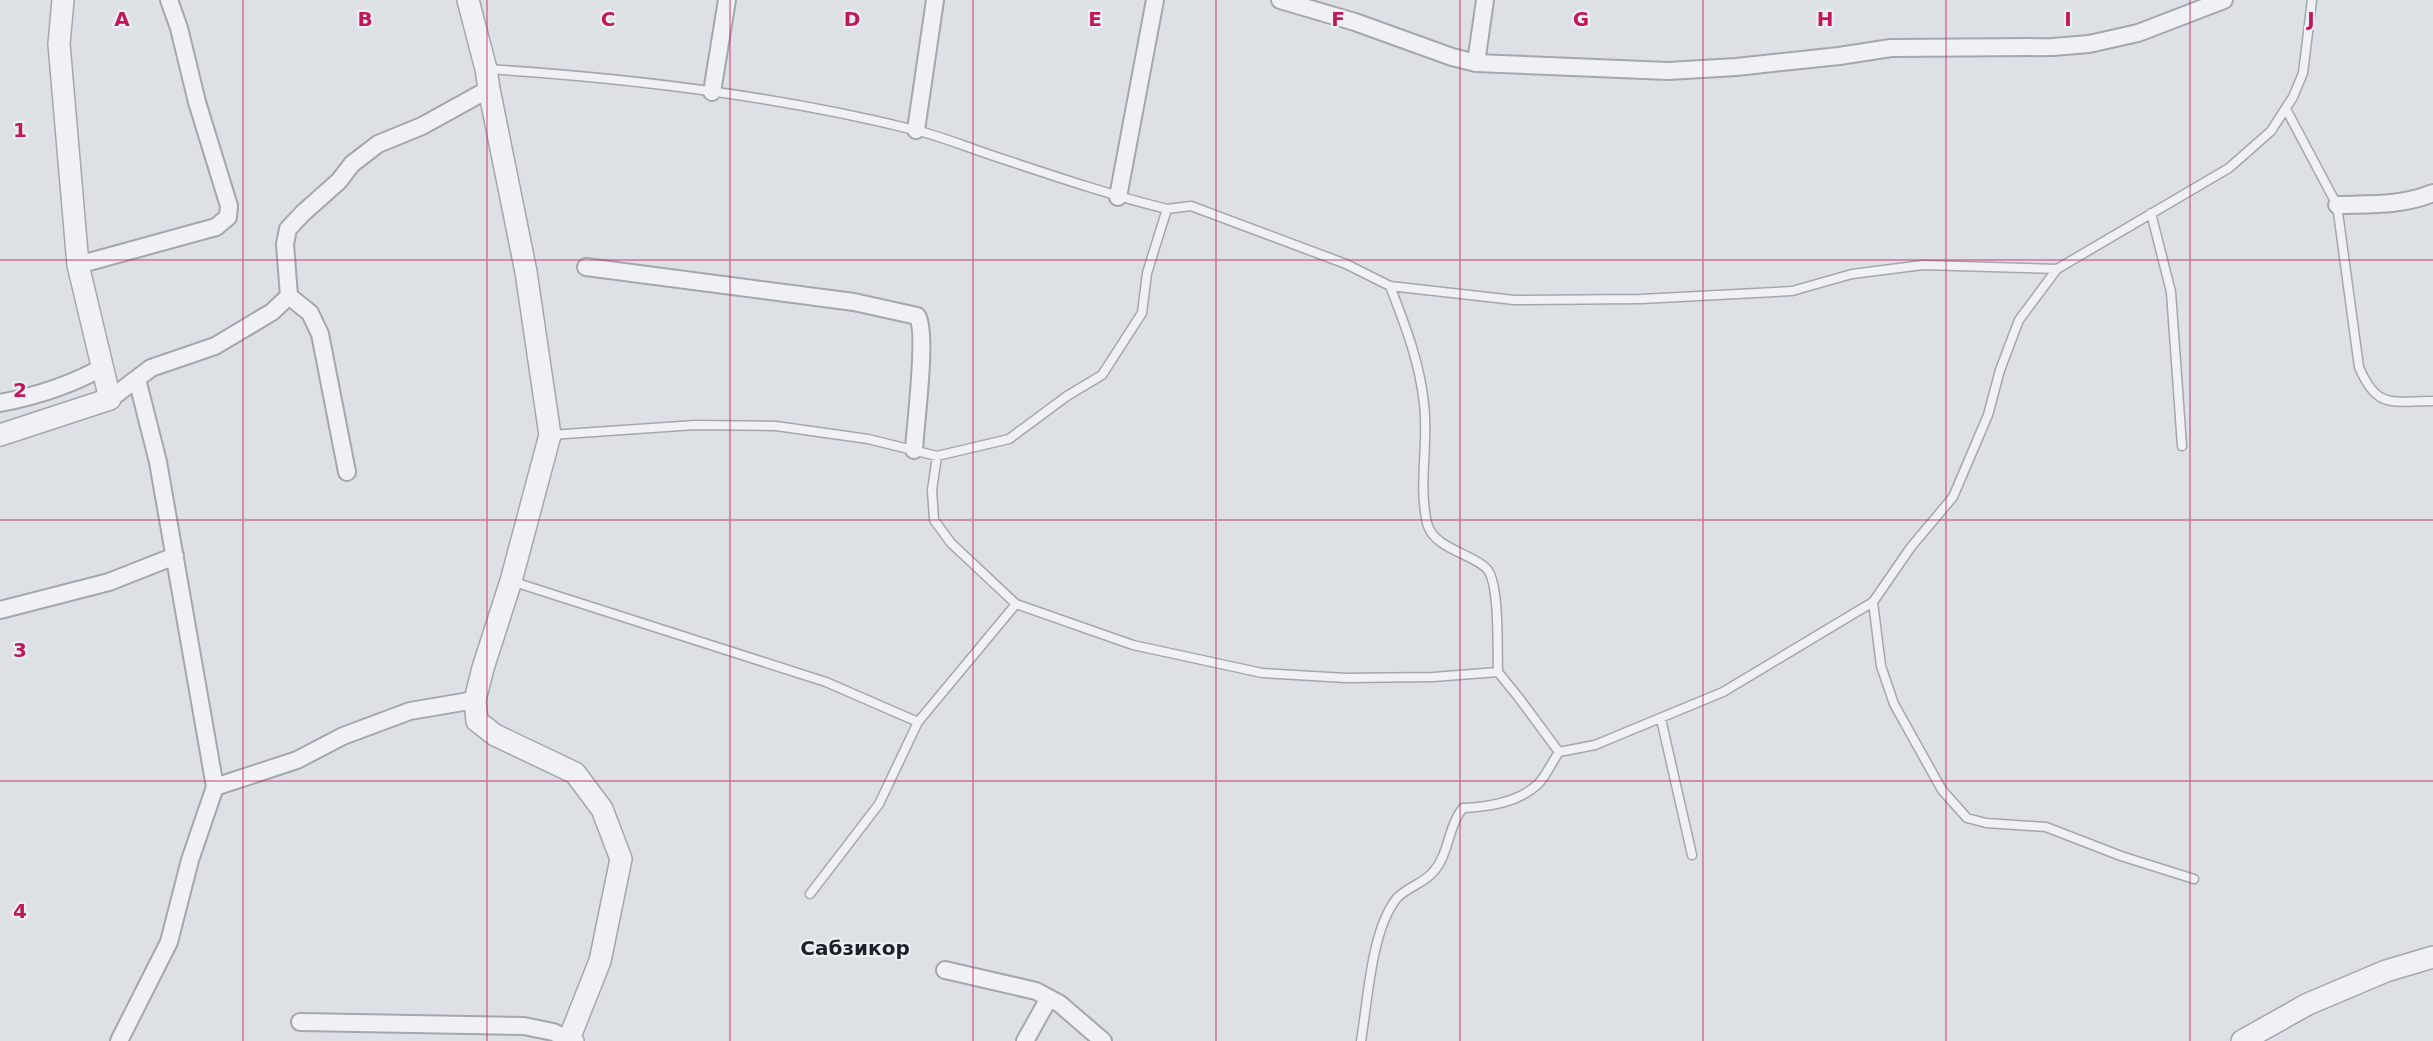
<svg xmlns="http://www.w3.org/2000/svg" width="2433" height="1041" viewBox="0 0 2433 1041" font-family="'DejaVu Sans',sans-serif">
  <rect width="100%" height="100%" fill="#dde0e5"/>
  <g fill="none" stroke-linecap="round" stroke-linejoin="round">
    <g stroke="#a3a7ae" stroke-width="11">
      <path id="service" d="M487,69C630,78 775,95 915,130C940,136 964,146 988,154C1048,174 1106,194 1167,209
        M2286,109L2337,205L2359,367C2377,410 2392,401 2433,401
        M2151,213L2171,292L2182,446
        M1390,286C1405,325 1420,363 1424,404C1429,443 1418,484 1427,523C1433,549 1474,554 1487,569C1500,584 1497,650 1498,672
        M551,435L695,425L776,426L868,439L937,456L1009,439L1067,396L1102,375L1142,313L1147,273L1167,209L1191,206L1346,264L1390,286L1514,300L1641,299L1792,291L1852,274L1923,265L2057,269
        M937,456L932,490L934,520L951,543L1016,604L1133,645L1262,673L1346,678L1433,677L1498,672L1519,698L1559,752L1595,745L1723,692L1873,602L1911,547L1953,497L1988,415L2000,370L2019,320L2057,269L2229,168L2271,131L2293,97L2303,73L2312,0
        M511,581L826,682L918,722L1016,604
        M1873,602L1881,666L1894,704L1942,790L1967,818L1986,823L2046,827L2121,856L2194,879
        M1661,719L1692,855
        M810,894L879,804L918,722
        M1361,1041C1368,1000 1371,930 1397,898C1407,887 1425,883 1434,871C1449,854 1448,826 1463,808C1488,807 1518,803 1538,784C1546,776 1552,762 1559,752"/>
    </g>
    <g stroke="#a3a7ae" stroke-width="20">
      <path id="minor" d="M1280,0L1355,22L1452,57L1476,63L1668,71L1736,67L1839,56L1891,48L2053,47L2089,44L2138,33L2224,0
        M1476,63L1485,0
        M712,92L727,0
        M916,130L935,0
        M1118,197L1155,0
        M2337,205C2370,204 2402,206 2433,193
        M78,265L216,227L228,217L229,206L197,102L179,28L169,0
        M586,267L854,302L917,316C928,331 915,427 914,450
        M289,296L310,313L320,334L347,472
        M137,379L158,462L215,787
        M110,399L151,368L215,346L272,312L289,296L285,244L288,229L303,213L339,181L352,164L378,144L422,126L489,89
        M0,403C37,396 71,385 103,367
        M0,610L109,582L175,556
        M945,970L1036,991L1060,1004L1103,1041
        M300,1022L524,1026L553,1032L569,1039
        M119,1041L169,942L190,860L215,787L297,760L343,736L410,711L475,700
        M1025,1041L1049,998"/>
    </g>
    <g stroke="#a3a7ae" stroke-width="24">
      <path id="tertiary" d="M468,0L486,69L489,89L526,272L550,435L511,581L483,668L475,700L477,721L495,735L575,773L602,809L621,859L600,961L569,1039L573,1041
        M0,435L110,399L78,265L59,44L63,0
        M2242,1041L2308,1004L2386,971L2433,957"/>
    </g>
    <use href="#service" stroke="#eff1f4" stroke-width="8"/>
    <use href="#minor" stroke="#eff1f4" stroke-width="16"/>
    <use href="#tertiary" stroke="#eff1f4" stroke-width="21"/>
  </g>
  <path fill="none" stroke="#c2185b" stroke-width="1.5" stroke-opacity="0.55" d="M243,0V1041M487,0V1041M730,0V1041M973,0V1041M1216,0V1041M1460,0V1041M1703,0V1041M1946,0V1041M2190,0V1041M0,260H2433M0,520H2433M0,781H2433"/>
  <g text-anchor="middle" stroke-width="4.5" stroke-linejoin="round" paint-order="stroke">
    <g font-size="20" font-weight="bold" fill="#1b202b" stroke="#eceff3">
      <text x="855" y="955">Сабзикор</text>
    </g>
  </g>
  <g font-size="20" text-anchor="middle" font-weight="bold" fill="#c2185b" stroke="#eceff3" stroke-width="4.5" stroke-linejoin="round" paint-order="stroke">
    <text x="122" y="26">A</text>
    <text x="365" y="26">B</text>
    <text x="608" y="26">C</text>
    <text x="852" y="26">D</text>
    <text x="1095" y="26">E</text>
    <text x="1338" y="26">F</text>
    <text x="1581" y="26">G</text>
    <text x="1825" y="26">H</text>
    <text x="2068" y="26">I</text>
    <text x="2311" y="26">J</text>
    <text x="20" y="137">1</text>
    <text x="20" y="397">2</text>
    <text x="20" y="657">3</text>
    <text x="20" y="918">4</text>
  </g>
</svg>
